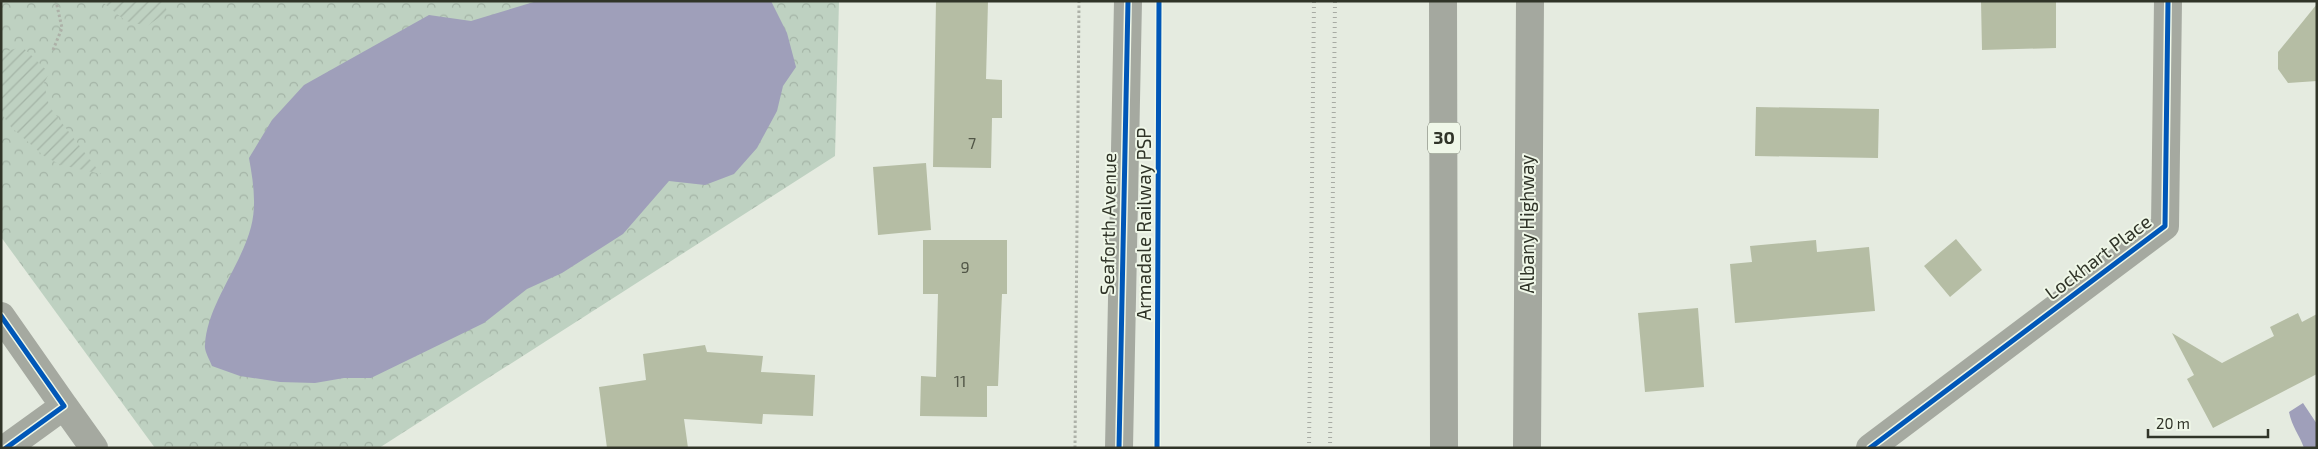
<svg xmlns="http://www.w3.org/2000/svg" width="2318" height="449" viewBox="0 0 2318 449" font-family="'Exo 2',sans-serif">
  <defs>
    <pattern id="forest-crowns" width="20" height="18" patternUnits="userSpaceOnUse" patternTransform="scale(1.25)"><rect width="20" height="18" fill="#bed1c1"/><path d="M2 6a3 3 0 1 1 6 0M12 15a3 3 0 1 1 6 0" fill="none" stroke="#a4b4a6"/></pattern>
    <pattern id="garden-furrows" width="10" height="10" patternUnits="userSpaceOnUse" patternTransform="scale(1.25)"><rect width="10" height="10" fill="#bed1c1"/><path d="M-1 1l2-2M0 10L10 0M9 11l2-2" fill="none" stroke="#a4b4a6"/></pattern>
  </defs>
  <rect width="100%" height="100%" fill="#e5ebe0"/>
  <path fill="url(#forest-crowns)" d="M1,1H839L835,156L379,448H155L1,237Z"/>
  <path fill="url(#garden-furrows)" d="M101,1H164L167,12L147,26L126,21Z
    M21,47C33,54 38,65 50,72L44,83L49,106L101,174L61,165L44,156L11,127L1,113V55L4,52Z"/>
  <path fill="#9f9fba" d="M537,1H771L787,33L796,67L783,86L777,111L757,148L734,174L705,185L669,181L623,234L562,273L527,289L484,323L371,378H344L315,383L280,382L240,376L212,366C210,360 204,351 205,345C207,305 241,266 251,227C257,205 253,180 249,158L272,120L304,85L429,15L471,21Z
    M2303,403L2317,424V448H2304C2299,434 2292,427 2289,412Z"/>
  <path fill="#b5bda4" d="M936,1H988L986,79L1002,80V118H992L991,168L933,167Z
    M1981,1H2056V48L1982,50Z
    M2317,4V81L2288,83L2278,69V52Z
    M1756,107L1879,109L1878,158L1755,156Z
    M926,163L931,230L878,235L873,167Z
    M1956,239L1982,270L1950,297L1924,266Z
    M923,240H1007V294H1002L998,386H987V417L920,416L921,376L936,377L938,294H923Z
    M1816,240L1817,252L1869,247L1875,311L1735,323L1730,264L1752,262L1750,246Z
    M1698,308L1704,387L1645,392L1638,313Z
    M2298,313L2302,322L2317,314V374L2213,428L2187,379L2194,375L2172,333L2222,363L2274,336L2270,327Z
    M705,345L707,352L763,356L761,372L815,375L813,416L763,414L762,424L684,419L688,448H607L599,387L646,380L643,354Z"/>
  <g fill="none" stroke-linecap="round" stroke-linejoin="round">
    <path stroke="#adb1a8" stroke-width="3" stroke-dasharray="2.5 2.5" stroke-linecap="butt" d="M53,50L62,28L56,1
      M1075,448L1079,1"/>
    <path stroke="#a5a9a0" stroke-width="28" d="M1,316L64,406L6,448
      M64,406L94,448
      M1119,448L1128,1
      M1870,448L2165,226L2168,1"/>
    <path stroke="#a4a89f" stroke-width="28" d="M1443,1L1444,448
      M1527,448L1530,1"/>
    <path stroke="#a8aba4" stroke-width="4" stroke-dasharray="1 4" stroke-linecap="butt" d="M1309,448L1314,1
      M1330,448L1335,1"/>
    <g stroke="#eff7e8" stroke-width="8">
      <path id="cycleway" d="M1,316L64,406L6,448
        M1119,448L1128,1
        M1157,448L1159,1
        M1870,448L2165,226L2168,1"/>
    </g>
    <use href="#cycleway" stroke="#0057b8" stroke-width="5"/>
  </g>
  <g text-anchor="middle" stroke-width="4" stroke-linejoin="round" paint-order="stroke">
    <g font-size="16" fill="#515647">
      <text x="972" y="149">7</text>
      <text x="965" y="273">9</text>
      <text x="960" y="387">11</text>
    </g>
    <rect fill="#eff7e8" stroke="#696e62" stroke-width="1" x="1428" y="122.5" width="32" height="31" rx="4"/>
    <g font-size="18" font-weight="bold" fill="#303428">
      <text x="1444" y="144">30</text>
    </g>
    <g font-size="19" fill="#303428" stroke="#eff7e8">
      <text transform="translate(1108 224) rotate(-89)" y="7">Seaforth Avenue</text>
      <text transform="translate(1144 224) rotate(-90)" y="7">Armadale Railway PSP</text>
      <text transform="translate(1527 224) rotate(-90)" y="7">Albany Highway</text>
      <text transform="translate(2098 257) rotate(-37)" y="7">Lockhart Place</text>
    </g>
  </g>
  <rect width="2318" height="449" fill="none" stroke="#303428" stroke-width="5"/>
  <path d="M2148 429v8h120v-8" fill="none" stroke="#303428" stroke-width="2.5"/>
  <text x="2156" y="429" font-size="15" fill="#303428" stroke="#eff7e8" stroke-width="4" paint-order="stroke">20 m</text>
</svg>
